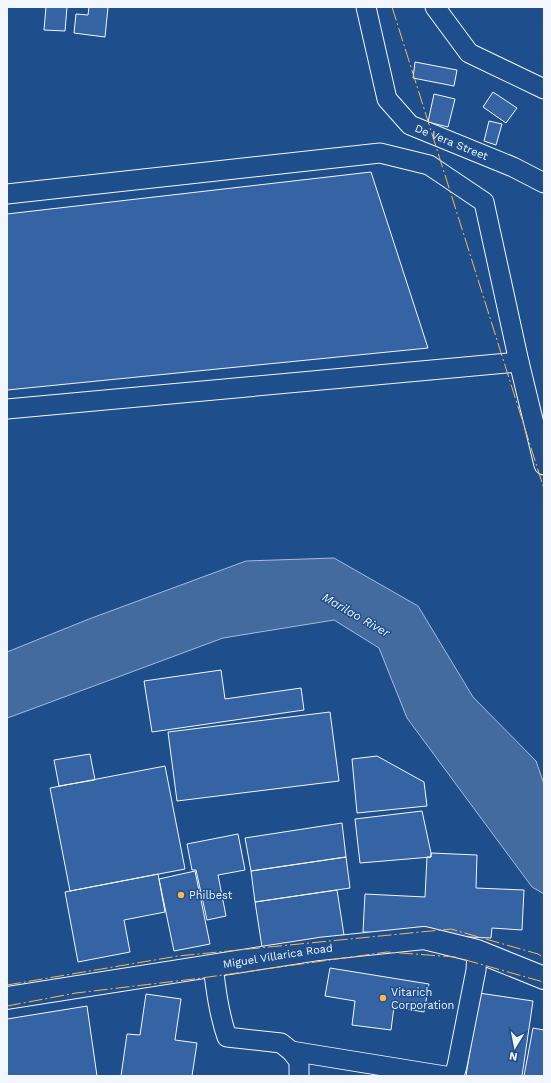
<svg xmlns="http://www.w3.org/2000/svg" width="551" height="1083" viewBox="0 0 551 1083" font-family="'Work Sans',sans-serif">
  <rect width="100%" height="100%" fill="#1f4e8c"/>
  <path fill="#446ba0" stroke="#a8bbd7" d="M334,558L418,606L473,697L536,761L544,784V894L532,887L407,718L379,648L334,620L223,638L13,716L7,718V652L89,619L246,561Z"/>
  <path fill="#3563a3" stroke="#f2f6ff" d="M46,7H67L65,31L44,30Z
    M89,7H108L105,37L74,33L76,14L88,15Z
    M415,62L457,70L454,86L413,78Z
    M493,92L517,108L506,123L483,107Z
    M434,94L455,99L448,127L428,122Z
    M489,121L502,124L496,145L484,141Z
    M371,172L428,348L7,390V214Z
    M221,670L225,699L301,688L304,710L152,732L144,681Z
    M330,712L339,781L177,801L168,732Z
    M90,754L95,780L59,786L54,760Z
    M377,756L424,782L427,806L357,813L352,759Z
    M165,766L185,869L70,891L50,788Z
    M422,811L431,853V857L360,863L355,819Z
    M342,823L346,857L251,871L245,838Z
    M238,834L245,870L218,875L226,916L207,920L196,870H192L187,844Z
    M431,853L477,855L476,888L524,890L522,930L492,928L491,938L363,932L365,894L425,897L427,857H431Z
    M346,857L350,888L255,902L251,871Z
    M195,871L210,944L174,951L159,879Z
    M158,874L165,912L124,920L130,952L78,962L65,892Z
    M337,890L344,935L262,947L255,902Z
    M330,968L429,984L424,1012L394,1007L391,1030L352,1025L355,1001L325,996Z
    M479,993L533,1001L522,1076H466Z
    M146,994L181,999L175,1040L197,1043L192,1076H121L127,1034L140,1035Z
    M87,1006L97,1076H7V1019Z
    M533,1028L544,1030V1076H524Z"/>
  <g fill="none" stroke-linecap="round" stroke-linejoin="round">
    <g stroke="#f2f6ff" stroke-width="21">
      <g id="minor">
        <path id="s1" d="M366,7L387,99L410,125L513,167L544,183"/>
        <path d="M435,7L469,53L544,89"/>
        <path d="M7,194L380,153L429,165L484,202L519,362L544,465"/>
        <path d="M7,409L519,362"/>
        <path d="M213,966C216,990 219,1014 227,1037L281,1043L291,1051L299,1061V1076"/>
        <path d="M291,1051L445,1076"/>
        <path d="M454,1076L457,1066L476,970L477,951"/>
      </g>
    </g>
    <g stroke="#f2f6ff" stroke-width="24">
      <g id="major">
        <path id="s2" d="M7,998L319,949L424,938L477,951L544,978"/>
      </g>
    </g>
    <use href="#minor" stroke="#1f4e8c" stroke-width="19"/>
    <use href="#major" stroke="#1f4e8c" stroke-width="22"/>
    <path stroke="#ffb74d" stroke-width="1" stroke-dasharray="14 3 2 3" stroke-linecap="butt" d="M392,7L544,489
      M7,985L178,956L451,929L538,954L544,958
      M7,1006L76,993L194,979L387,952L455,957L540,981L544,983"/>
  </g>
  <g fill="#ffb74d" stroke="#1f4e8c" stroke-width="1.5">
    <circle cx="181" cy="895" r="4"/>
    <circle cx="383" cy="998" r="4"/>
  </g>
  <g text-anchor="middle" stroke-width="3" stroke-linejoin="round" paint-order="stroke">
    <g font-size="11" fill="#f2f6ff" stroke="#1f4e8c">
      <text dy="4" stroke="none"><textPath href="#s1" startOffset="174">De Vera Street</textPath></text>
      <text dy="4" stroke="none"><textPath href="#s2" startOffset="274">Miguel Villarica Road</textPath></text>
    </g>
    <g font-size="11" fill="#f2f6ff" stroke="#1f4e8c" text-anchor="start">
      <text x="189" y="899">Philbest</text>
      <text x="391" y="996">Vitarich<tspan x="391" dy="13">Corporation</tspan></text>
    </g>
    <g font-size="12" font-style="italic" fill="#f2f6ff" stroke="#1f4e8c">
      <text transform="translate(356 615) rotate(30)" y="4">Marilao River</text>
    </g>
  </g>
  <rect width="551" height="1083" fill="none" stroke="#f2f6ff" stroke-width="16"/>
  <g transform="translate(515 1047) rotate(190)" stroke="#1f4e8c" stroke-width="3" paint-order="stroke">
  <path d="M0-3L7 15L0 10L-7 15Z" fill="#f2f6ff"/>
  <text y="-6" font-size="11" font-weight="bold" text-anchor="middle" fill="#f2f6ff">N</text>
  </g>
</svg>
